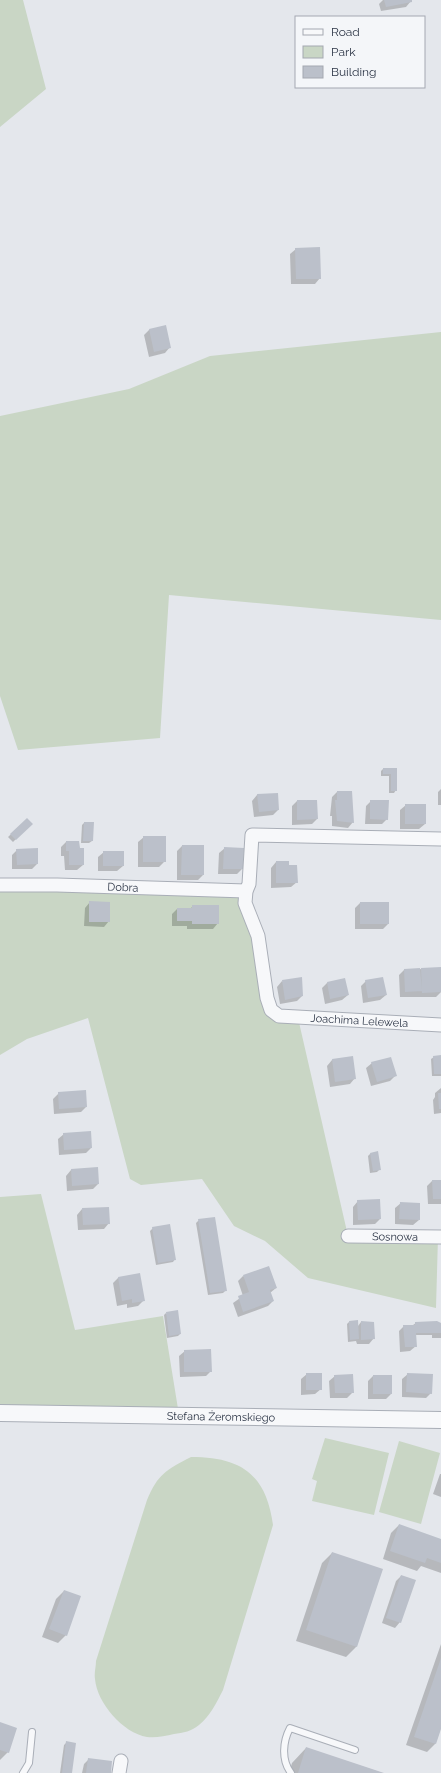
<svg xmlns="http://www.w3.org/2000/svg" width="441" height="1773" viewBox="0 0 441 1773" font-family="Raleway,sans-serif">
  <rect width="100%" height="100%" fill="#e4e7ec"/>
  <path fill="#c9d6c5" d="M0,0H23L46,89L0,127Z
    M441,332V620L169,595L160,738L18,750L0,696V416L129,389L210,356Z
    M0,885L246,891L271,1010L298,1018L348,1236L438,1237L436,1308L308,1278L265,1241L234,1226L202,1179L141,1185L130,1179L88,1018L27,1039L0,1055Z
    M41,1194L75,1330L163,1316L179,1415L0,1413V1197Z
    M325,1438L389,1453L374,1515L312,1501L317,1481L312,1479Z
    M399,1441L440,1453L421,1524L379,1512Z
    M191,1457C241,1457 266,1474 273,1525L223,1690C217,1702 210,1716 199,1725C192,1731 183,1733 174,1734C165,1736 156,1738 147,1737C123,1733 97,1703 95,1679C94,1673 96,1667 96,1661L147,1500C158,1474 166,1470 191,1457Z"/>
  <path fill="#0003" d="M383,0H411V1L406,7L381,11L379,4Z
    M296,249L320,278L315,284H291L290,254Z
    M165,326L170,347L165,353L149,357L144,335L149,330Z
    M383,769H396V790L394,793H389V776H381V771Z
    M441,789V805H438V792Z
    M337,792L353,822L348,828L332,826V816H330L332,797Z
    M277,794L278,810L273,815L254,817L252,801L257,795Z
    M297,801L317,819L312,824L292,825V806Z
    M371,801L387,819L382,824H365L366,806Z
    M406,805L425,824L419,829H400V810Z
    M27,819L31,824L13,842L8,837Z
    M84,823L92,841L89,843H81L82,825Z
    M144,837H165L164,862L159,867H138V842Z
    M66,842L83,865L77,870H65L64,856H61V847Z
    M182,846H203V875L198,880H177V851Z
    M225,848L242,869L237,874H218L219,853Z
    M17,850L37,864L32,869H12V855Z
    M104,852L123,866L117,871H98V857Z
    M276,862L288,866L297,882L291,887L271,888V868Z
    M90,902L109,921L104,927L84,926L85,908Z
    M360,903L388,924L383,929H355V908Z
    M193,906L218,923L213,929H187V926H172V914L177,909H190Z
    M440,968L441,992L436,997H400L399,975L404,970Z
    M344,979L348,995L342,1000L325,1004L322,988L327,983Z
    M282,981L302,996L297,1001L280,1004L277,987Z
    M366,981L386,995L380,1000L363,1003L361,986Z
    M441,1056V1076H432L431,1059L434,1057Z
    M352,1057L355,1078L350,1084L330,1087L327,1066L332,1060Z
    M372,1063L395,1076L390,1081L371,1086L366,1068Z
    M441,1088V1113L434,1114L433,1100L435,1097V1093Z
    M59,1093L86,1107L81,1112L54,1114L53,1099Z
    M64,1134L91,1148L86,1153L59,1155L58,1139Z
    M377,1153L379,1170L377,1172L370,1173L368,1156L370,1154Z
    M97,1169L98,1184L93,1189L67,1191L66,1176L71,1170Z
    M432,1181H441V1204H428L427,1186Z
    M358,1201L380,1219L375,1224L353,1225V1207Z
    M401,1203L419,1220L413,1225L395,1224V1208Z
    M82,1209L109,1223L104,1229L78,1230L77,1215Z
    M199,1220L226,1290L223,1293L208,1295L196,1223Z
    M153,1228L175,1259L173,1262L156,1265L150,1231Z
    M139,1274L144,1300L138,1306L127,1308V1304L117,1306L113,1283L118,1278Z
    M243,1276L276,1288L270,1293L273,1301L268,1306L238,1317L233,1303L243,1296L238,1281Z
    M166,1313L180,1334L178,1336L167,1338L164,1315Z
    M349,1322L358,1326L361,1322L373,1323L374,1338L369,1344H357L356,1341L348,1342L347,1324Z
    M416,1323L441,1324V1338H432V1335H415L416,1346L410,1351L400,1352L399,1331L404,1326L413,1325Z
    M185,1351L211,1371L206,1376L180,1377L179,1356Z
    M307,1374L321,1389L315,1394L301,1395V1379Z
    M408,1374L431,1393L426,1398L402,1397V1379Z
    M335,1376L353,1392L347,1398H330L329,1381Z
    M373,1376L391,1394L386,1399H368V1381Z
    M440,1474H441V1497L433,1494Z
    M399,1525L441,1540V1573L421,1566L417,1571L383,1559L391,1533Z
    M332,1553L381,1570L356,1647L346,1657L296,1641L322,1563Z
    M401,1576L400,1622L395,1628L382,1623L396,1581Z
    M64,1591L66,1635L58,1643L42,1637L56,1599Z
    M441,1644V1726L435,1744L427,1752L406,1745Z
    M0,1723L8,1752L0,1760Z
    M67,1742L71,1773H60L64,1745Z
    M306,1748L382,1773H289L292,1763Z
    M89,1759L110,1773H82L84,1764Z"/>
  <path fill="#bbc0ca" d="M384,0H412V2L386,7Z
    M320,247L321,279H296L295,248Z
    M166,325L171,348L154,352L149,329Z
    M383,768H397V791H391V774H383Z
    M337,791H352L354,823L337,821L335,800H337Z
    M278,793L279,810L259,812L257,794Z
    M297,800H317L318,819L297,820Z
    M370,800H389L388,820L370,819Z
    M405,804H426V824H405Z
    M27,818L33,824L16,840L10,834Z
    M84,822H94L93,841H83Z
    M143,836H166V862H143Z
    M66,841H79L80,848H84V865H69V851H66Z
    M182,845H204V875H181Z
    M224,847L244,848L243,869H223Z
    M38,848V864L17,865L16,849Z
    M103,851H124V866H103Z
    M276,861H289V865H297L298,883H276Z
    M89,901L110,902V922H89Z
    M360,902H389V924H360Z
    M192,905H219V924H192V921H177V908H192Z
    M441,967V992L422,993L421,968Z
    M420,968L422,991L405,992L404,969Z
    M302,977L303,996L285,1000L282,980Z
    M383,977L387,995L368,998L365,980Z
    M345,978L349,995L330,999L327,982Z
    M441,1055V1074H434L433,1056Z
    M353,1056L356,1079L335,1082L332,1059Z
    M391,1057L397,1076L377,1082L371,1062Z
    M86,1090L87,1107L59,1109L58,1092Z
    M438,1093H441V1109H439Z
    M91,1131L92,1148L64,1150L63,1133Z
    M378,1151L381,1170L373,1171L370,1153Z
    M98,1167L99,1184L72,1186L71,1169Z
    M432,1180H441V1199H433Z
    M380,1199L381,1219L358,1220L357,1200Z
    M400,1202L420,1203V1220L399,1219Z
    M109,1207L110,1224L83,1225L82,1208Z
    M215,1217L227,1291L210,1293L198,1219Z
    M170,1224L176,1260L158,1263L152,1227Z
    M269,1266L277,1288L270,1290L274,1301L243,1312L238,1296L249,1292L243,1275Z
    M140,1273L145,1301L132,1303V1299L122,1301L118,1277Z
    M178,1310L181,1334L169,1336L166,1312Z
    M358,1320L359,1339L350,1340L349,1321Z
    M361,1321L374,1322L375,1339L361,1340Z
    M437,1321L441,1323V1333H416L417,1347H405L403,1325H415V1322Z
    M211,1349L212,1372H184V1350Z
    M306,1373H322V1390H306Z
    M407,1373L433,1374L432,1394L406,1392Z
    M353,1374L354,1393H335L334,1375Z
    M373,1375H392V1394H373Z
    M399,1524L441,1539V1563L427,1558L425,1563L390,1551Z
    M332,1552L383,1569L357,1647L306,1630Z
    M401,1575L416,1580L401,1623L386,1618Z
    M64,1590L81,1596L67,1636L49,1629Z
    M441,1658V1729L436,1744L414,1737Z
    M0,1722L17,1728L9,1753L0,1750Z
    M66,1741L76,1743L72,1773H62Z
    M306,1747L384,1773H298Z
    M88,1758L112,1761L111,1773H86Z"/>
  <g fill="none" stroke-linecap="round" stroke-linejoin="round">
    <g stroke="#a9aeb7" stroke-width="8">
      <path id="service" d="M23,1773L29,1763L32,1732
        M291,1773C281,1760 283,1741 290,1728L355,1750"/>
    </g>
    <g stroke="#a9aeb7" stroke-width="15">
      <g id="minor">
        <path id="s1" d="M441,839L252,835L249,884L246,891L245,903L258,936L267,998L271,1010L279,1016L441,1025"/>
        <path id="s2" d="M0,885H57L246,891"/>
        <path id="s3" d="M348,1236L441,1237"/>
        <path d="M119,1773L121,1761"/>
      </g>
    </g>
    <g stroke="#a9aeb7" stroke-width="18">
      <g id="tertiary">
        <path id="s4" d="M0,1413L441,1420"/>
      </g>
    </g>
    <use href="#service" stroke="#f7f8fa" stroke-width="6"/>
    <use href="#minor" stroke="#f7f8fa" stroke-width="13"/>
    <use href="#tertiary" stroke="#f7f8fa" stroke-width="16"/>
  </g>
  <g text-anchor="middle" stroke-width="3" stroke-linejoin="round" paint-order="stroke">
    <g font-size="11" fill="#2b3445" stroke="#f4f6f9">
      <text dy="4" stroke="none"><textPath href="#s2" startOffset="123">Dobra</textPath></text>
      <text dy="4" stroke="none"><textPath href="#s1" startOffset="459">Joachima Lelewela</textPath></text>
      <text dy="4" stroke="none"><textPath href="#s3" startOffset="47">Sosnowa</textPath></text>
      <text dy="4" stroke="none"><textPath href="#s4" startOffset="221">Stefana Żeromskiego</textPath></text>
    </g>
  </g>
  <rect x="295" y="16" width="130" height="72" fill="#f4f6f9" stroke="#a4a8b1"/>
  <rect x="303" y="29" width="20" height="6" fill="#f7f8fa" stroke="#a4a8b1"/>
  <text x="331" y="36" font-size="12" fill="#2b3445">Road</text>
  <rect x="303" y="46" width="20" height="12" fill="#c9d6c5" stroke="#a4a8b1"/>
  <text x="331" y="56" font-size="12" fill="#2b3445">Park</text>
  <rect x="303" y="66" width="20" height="12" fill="#bbc0ca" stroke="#a4a8b1"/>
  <text x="331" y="76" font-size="12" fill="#2b3445">Building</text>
</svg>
